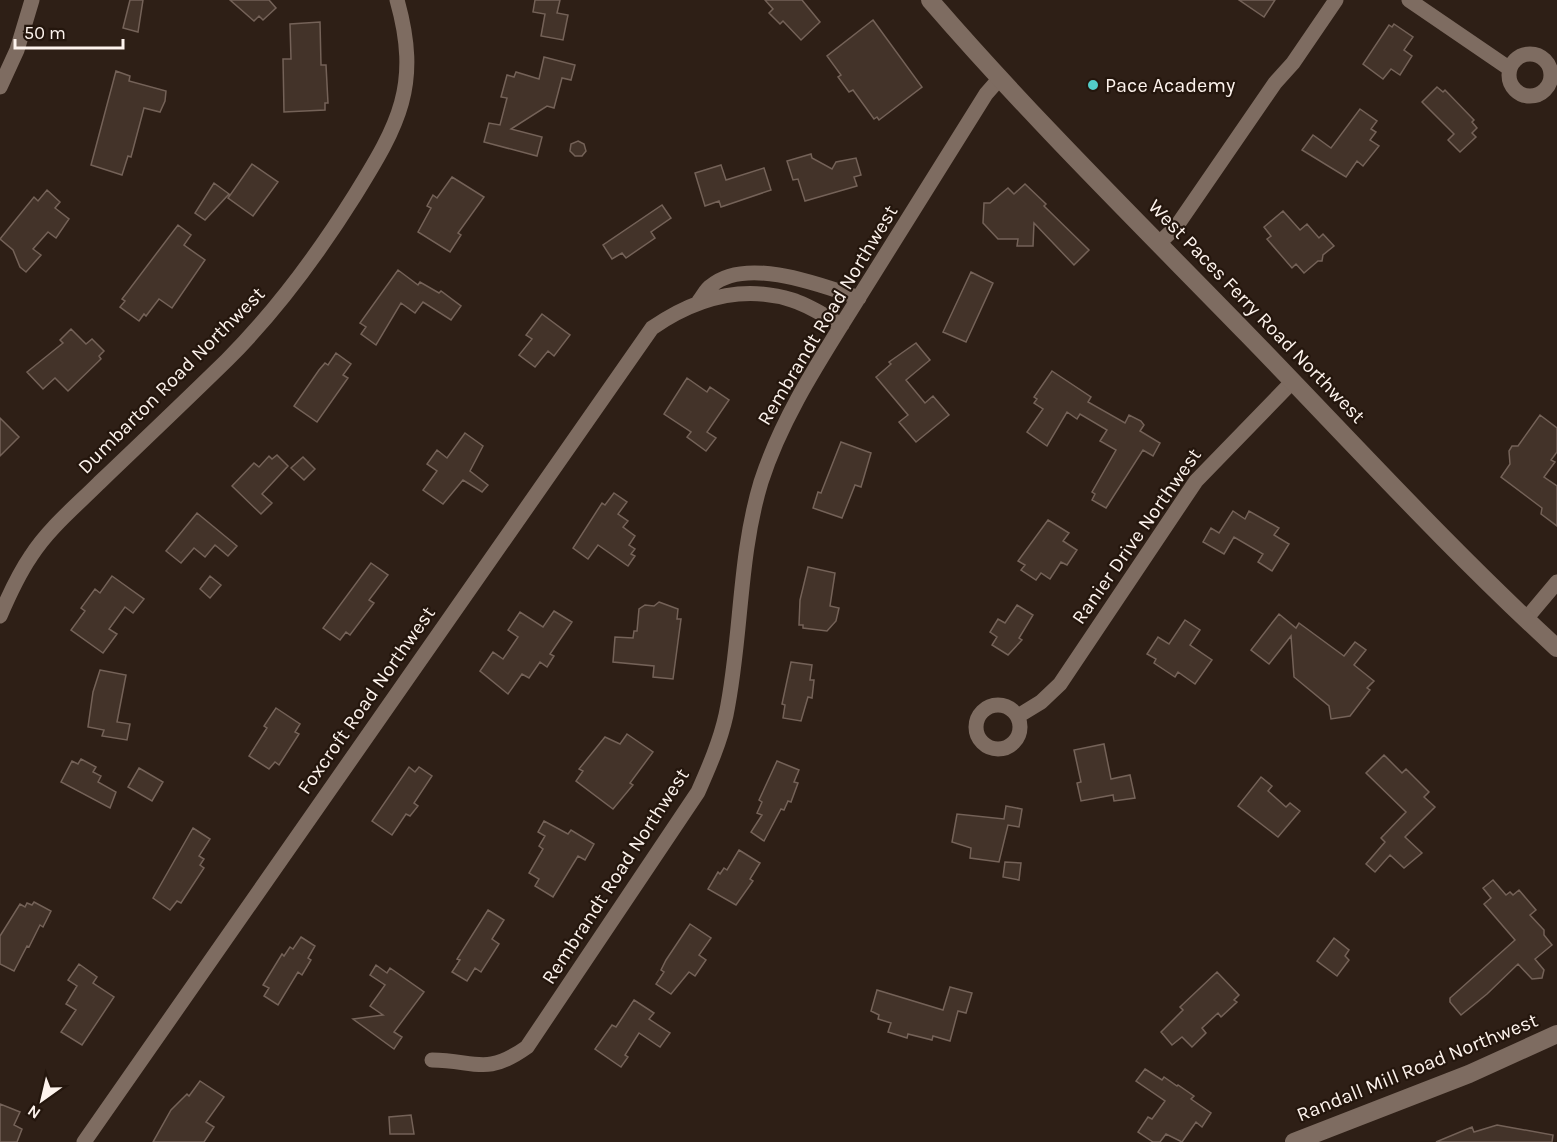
<svg xmlns="http://www.w3.org/2000/svg" width="1557" height="1142" viewBox="0 0 1557 1142" font-family="Karla,sans-serif">
  <rect width="100%" height="100%" fill="#2e1f16"/>
  <path fill="#433329" stroke="#746258" stroke-width="1.5" d="M130,0H143L138,32L123,28Z
    M230,0H269L276,8L263,20L259,16L254,21Z
    M535,0H560L557,13L568,15L563,40L541,36L545,14L533,12Z
    M765,0H802L820,22L801,40L783,21L780,24L769,13L773,9Z
    M1239,0H1275L1264,17Z
    M873,20L922,87L879,120L877,117L874,119L853,90L849,92L838,77L841,75L827,56Z
    M320,22L321,65H326L328,103H325V110L284,112L283,59H291L290,24Z
    M1394,24L1413,37L1404,50L1412,56L1400,75L1391,69L1383,79L1363,64L1389,25L1392,27Z
    M544,57L575,65L571,80L562,78L554,108L547,106L511,129L542,137L537,156L484,142L489,123L500,125L507,98L501,97L507,75L514,77L516,72L539,79Z
    M116,71L130,76L129,81L166,91L165,101L160,112L144,108L131,157L128,156L122,175L91,165Z
    M1437,87L1443,92L1445,90L1474,120L1472,122L1477,128L1472,133L1476,137L1460,152L1448,140L1454,134L1422,102Z
    M1360,109L1377,121L1371,129L1376,132L1370,140L1379,146L1363,166L1357,161L1346,177L1302,150L1313,135L1331,148Z
    M578,141L584,144L586,151L582,156H575L570,151L571,144Z
    M811,154L812,158L832,169L836,162L856,158L861,175L854,177L857,186L805,201L798,179L793,180L787,161Z
    M252,164L278,182L253,216L228,198Z
    M721,165L726,180L764,168L771,190L721,207L719,201L705,206L695,173Z
    M452,177L484,197L458,233L461,235L450,252L418,232L431,208L427,206L433,195L437,198Z
    M214,183L229,194L205,220L195,213Z
    M1025,184L1046,204L1044,206L1089,250L1074,265L1034,223L1033,246H1017L1018,239H998L983,223L984,203H990L1008,188L1014,194Z
    M47,190L60,202L55,208L69,219L56,238L48,232L33,249L41,255L26,272L20,267L13,250L0,239L34,197L38,201Z
    M662,205L671,218L651,232L655,238L626,258L622,253L612,259L603,245Z
    M1283,211L1300,230L1307,224L1319,238L1323,234L1334,246L1323,255L1322,261H1318L1304,273L1296,264L1292,268L1267,239L1271,236L1264,227Z
    M178,225L191,235L184,245L205,260L172,308L159,299L146,316L144,314L139,321L120,307L125,301L122,299Z
    M398,270L418,285L420,282L439,293L441,291L461,306L451,320L423,302L415,313L401,303L376,345L361,334L366,327L360,323Z
    M971,272L993,283L966,342L943,332Z
    M542,314L570,335L554,356L548,351L535,367L519,355L532,339L526,335Z
    M71,329L86,344L92,339L104,351L99,356L101,359L68,391L55,378L43,389L27,372L63,343L60,340Z
    M916,343L930,360L906,380L925,403L933,396L949,415L916,442L899,422L908,415L876,377L891,364L889,362Z
    M336,353L351,364L343,375L348,378L317,422L294,406L319,370L325,363L328,365Z
    M1052,371L1091,397L1088,402L1125,423L1129,415L1141,421L1144,425L1140,431L1160,443L1153,456L1143,450L1106,508L1092,500L1095,494L1092,492L1116,450L1100,441L1107,430L1080,414L1077,419L1067,412L1047,446L1027,432L1043,409L1034,403L1037,399L1034,397Z
    M687,378L707,392L710,387L729,400L707,432L716,438L706,451L687,437L691,432L664,414Z
    M1540,415L1557,428V452L1551,460L1555,462L1544,477L1557,486V526L1541,514L1542,508L1501,477L1510,464L1509,451L1512,446H1518Z
    M0,418L19,437L0,456Z
    M465,433L483,446L470,471L488,485L482,492L463,480L443,504L423,490L437,471L427,464L437,450L447,458Z
    M841,442L871,453L861,487L855,485L842,518L813,508L818,492L821,493Z
    M277,455L288,466L262,494L272,503L261,514L232,486L254,463L259,467L269,456L272,459Z
    M303,457L315,469L304,480L291,468Z
    M614,493L627,502L618,514L628,521L623,527L635,536L629,545L635,549L631,554L635,556L628,566L598,545L588,559L573,548L602,503L605,505Z
    M1233,511L1245,519L1249,511L1279,528L1274,535L1289,544L1272,571L1258,562L1263,554L1234,537L1224,554L1203,542L1211,528L1219,533Z
    M197,513L237,546L228,556L215,545L205,557L194,548L181,563L166,551Z
    M1048,520L1069,533L1063,541L1077,550L1067,565L1061,562L1050,579L1041,573L1036,580L1021,570L1025,565L1018,561Z
    M371,563L388,575L369,600L374,603L350,635L346,632L340,640L323,628Z
    M808,567L835,573L830,606L839,608L836,621L827,631L803,628V625H799L800,600Z
    M112,576L144,599L133,613L125,607L109,629L117,634L103,653L71,630L85,611L81,608L95,589L100,593Z
    M210,576L221,585L210,598L200,589Z
    M659,602L678,609L677,619H681L673,679L653,677L654,666L613,662L615,637L633,638L634,631H637L639,609L645,605L654,606Z
    M1017,605L1033,615L1019,638L1022,640L1008,655L992,645L997,637L990,632L998,619L1005,623Z
    M554,611L572,622L550,654L554,656L547,667L540,662L529,678L522,674L508,694L480,671L493,652L503,659L518,637L508,630L520,612L543,627Z
    M1279,614L1296,628L1299,623L1344,656L1355,642L1366,650L1354,665L1374,681L1367,688L1370,690L1350,716L1331,719L1329,706L1294,677L1291,636L1269,664L1251,650Z
    M1185,620L1200,630L1190,645L1212,660L1195,684L1178,672L1175,677L1154,663L1156,659L1147,654L1158,637L1169,644Z
    M791,662L812,665L810,680H814L812,698L808,697L801,721L783,718L785,705L782,704Z
    M100,670L126,675L117,722L130,724L127,740L102,736L104,730L88,727L93,692Z
    M276,708L300,724L295,732L299,734L279,765L275,762L269,769L249,756L267,728L264,726Z
    M627,734L653,752L630,783L633,785L613,809L576,781L583,771L579,769L605,737L620,744Z
    M1104,744L1111,779L1130,775L1135,798L1114,801L1113,795L1081,801L1077,783L1081,782L1074,750Z
    M1384,755L1402,773L1406,769L1429,792L1424,797L1435,807L1405,837L1422,853L1404,868L1390,855L1375,872L1366,864L1385,842L1381,838L1406,812L1366,773Z
    M81,759L96,767L93,772L101,776L98,782L116,792L110,808L61,782L72,761L78,764Z
    M777,761L799,770L794,782L798,783L791,802L788,801L784,810L781,809L764,841L751,832L762,815L757,813L762,802L759,800Z
    M409,767L415,772L419,767L432,776L414,803L418,806L410,816L406,814L392,835L372,821Z
    M139,768L163,782L152,801L128,787Z
    M1261,777L1272,786L1268,791L1286,807L1290,803L1300,811L1278,837L1238,806Z
    M1006,806L1022,809L1019,827L1008,825L999,862L970,858L971,848L952,842L957,814L1004,819Z
    M544,821L568,834L571,830L594,844L585,860L578,856L553,897L535,886L539,879L529,873L543,849L539,846L545,836L538,832Z
    M193,828L210,839L199,856L204,859L200,865L204,868L181,903L177,901L170,910L153,898Z
    M739,850L760,863L750,879L753,881L736,905L708,889L718,872L720,874L724,868L727,870Z
    M1005,862L1021,863L1019,880L1003,877Z
    M1493,880L1506,895L1510,892L1513,895L1519,890L1536,910L1530,915L1544,930V935L1552,945L1535,959L1544,970L1542,978L1532,979L1518,964L1487,994L1461,1015L1450,1002V998L1515,940L1484,904L1491,898L1483,888Z
    M34,902L51,911L43,927L40,925L29,947L27,946L14,971L0,964V936L20,904L25,907L27,903L32,905Z
    M488,910L504,920L492,939L499,944L481,972L475,968L467,981L452,972L460,960L457,959Z
    M690,924L711,938L699,955L706,960L695,976L689,972L671,994L656,984L664,972L661,970L666,960Z
    M301,937L315,946L308,958L311,960L302,975L298,972L278,1005L264,996L269,988L263,985L282,954L284,956L290,947L293,949Z
    M1334,938L1349,950L1345,956L1349,960L1337,976L1317,961Z
    M79,964L97,977L93,983L114,997L82,1045L61,1032L76,1010L66,1004L77,986L68,980Z
    M376,965L387,973L390,968L424,992L394,1032L402,1037L394,1049L353,1019L383,1015L370,1006L385,985L370,975Z
    M1217,972L1239,995L1234,1000L1237,1002L1221,1017L1218,1013L1202,1028L1206,1033L1192,1047L1182,1037L1172,1045L1161,1032L1183,1010L1180,1007Z
    M950,987L972,993L966,1013L958,1011L950,1041L933,1036L932,1040L908,1034L907,1038L888,1032L891,1023L878,1019L879,1015L871,1011L877,990L943,1010Z
    M634,1000L654,1013L649,1019L670,1033L660,1047L639,1033L625,1055L628,1057L621,1067L595,1049L612,1025L616,1027Z
    M1145,1069L1162,1080L1164,1077L1177,1086L1178,1085L1194,1096L1191,1099L1211,1113L1202,1127L1196,1122L1182,1142L1166,1134L1160,1142H1153L1138,1132L1148,1117L1152,1119L1165,1101L1136,1081Z
    M200,1081L224,1097L206,1122L214,1127L204,1142H153L171,1110L187,1094L189,1096Z
    M0,1104L20,1112L14,1125L22,1129L17,1142H0Z
    M411,1115L414,1134H390L389,1117Z
    M1497,1125L1553,1135L1552,1142H1436L1472,1127L1474,1132Z"/>
  <g fill="none" stroke-linecap="round" stroke-linejoin="round">
    <path stroke="#7e6c61" stroke-width="15" d="M1409,0L1510,69
      M1509 75a21 21 0 1 1 42 0a21 21 0 1 1-42 0Z
      M0,87L17,50L32,0
      M1159,243L1176,227L1275,83L1293,63L1336,0
      M699,301C703,296 706,289 711,286C746,256 821,285 859,298
      M0,616C9,595 18,575 31,556C49,528 76,506 99,483C142,442 185,401 227,360C276,311 318,254 355,195C399,124 421,85 397,0
      M1526,619L1557,582
      M976 727a22 22 0 1 1 44 0a22 22 0 1 1-44 0Z
      M1018,716L1041,702L1060,684L1196,481L1293,381
      M432,1060C475,1060 485,1077 527,1047L698,792C709,767 720,742 726,715C742,638 738,558 761,482C782,417 820,360 856,302C899,233 943,164 986,94L1000,78
      M84,1142L652,328C694,299 741,284 792,300C809,305 826,317 842,325"/>
    <path stroke="#7e6c61" stroke-width="18" d="M930,0C1031,117 1141,225 1248,335C1350,440 1449,549 1557,648
      M1294,1142L1469,1074L1557,1034"/>
  </g>
  <circle fill="#53cdc9" stroke="#24160d" stroke-width="2" cx="1093" cy="85" r="6"/>
  <g text-anchor="middle" stroke-width="4.5" stroke-linejoin="round" paint-order="stroke">
    <g font-size="20" fill="#fdf3ed" stroke="#24160d" text-anchor="start">
      <text x="1105" y="92">Pace Academy</text>
    </g>
    <g font-size="20" fill="#fdf3ed" stroke="#24160d">
      <text transform="translate(1257 311) rotate(46)" y="7">West Paces Ferry Road Northwest</text>
      <text transform="translate(827 315) rotate(-59)" y="7">Rembrandt Road Northwest</text>
      <text transform="translate(171 380) rotate(-45)" y="7">Dumbarton Road Northwest</text>
      <text transform="translate(1136 536) rotate(-55)" y="7">Ranier Drive Northwest</text>
      <text transform="translate(366 700) rotate(-55)" y="7">Foxcroft Road Northwest</text>
      <text transform="translate(615 876) rotate(-57)" y="7">Rembrandt Road Northwest</text>
      <text transform="translate(1417 1067) rotate(-22)" y="7">Randall Mill Road Northwest</text>
    </g>
  </g>
  <g transform="translate(42 1100) rotate(214)" stroke="#24160d" stroke-width="4.5" paint-order="stroke">
  <path d="M0-4.5L10 22L0 15L-10 22Z" fill="#fdf3ed"/>
  <text y="-9" font-size="16" font-weight="bold" text-anchor="middle" fill="#fdf3ed">N</text>
  </g>
  <path d="M15 39v9h108v-9" fill="none" stroke="#fdf3ed" stroke-width="3"/>
  <text x="24" y="39" font-size="18" fill="#fdf3ed" stroke="#24160d" stroke-width="4.5" paint-order="stroke">50 m</text>
</svg>
